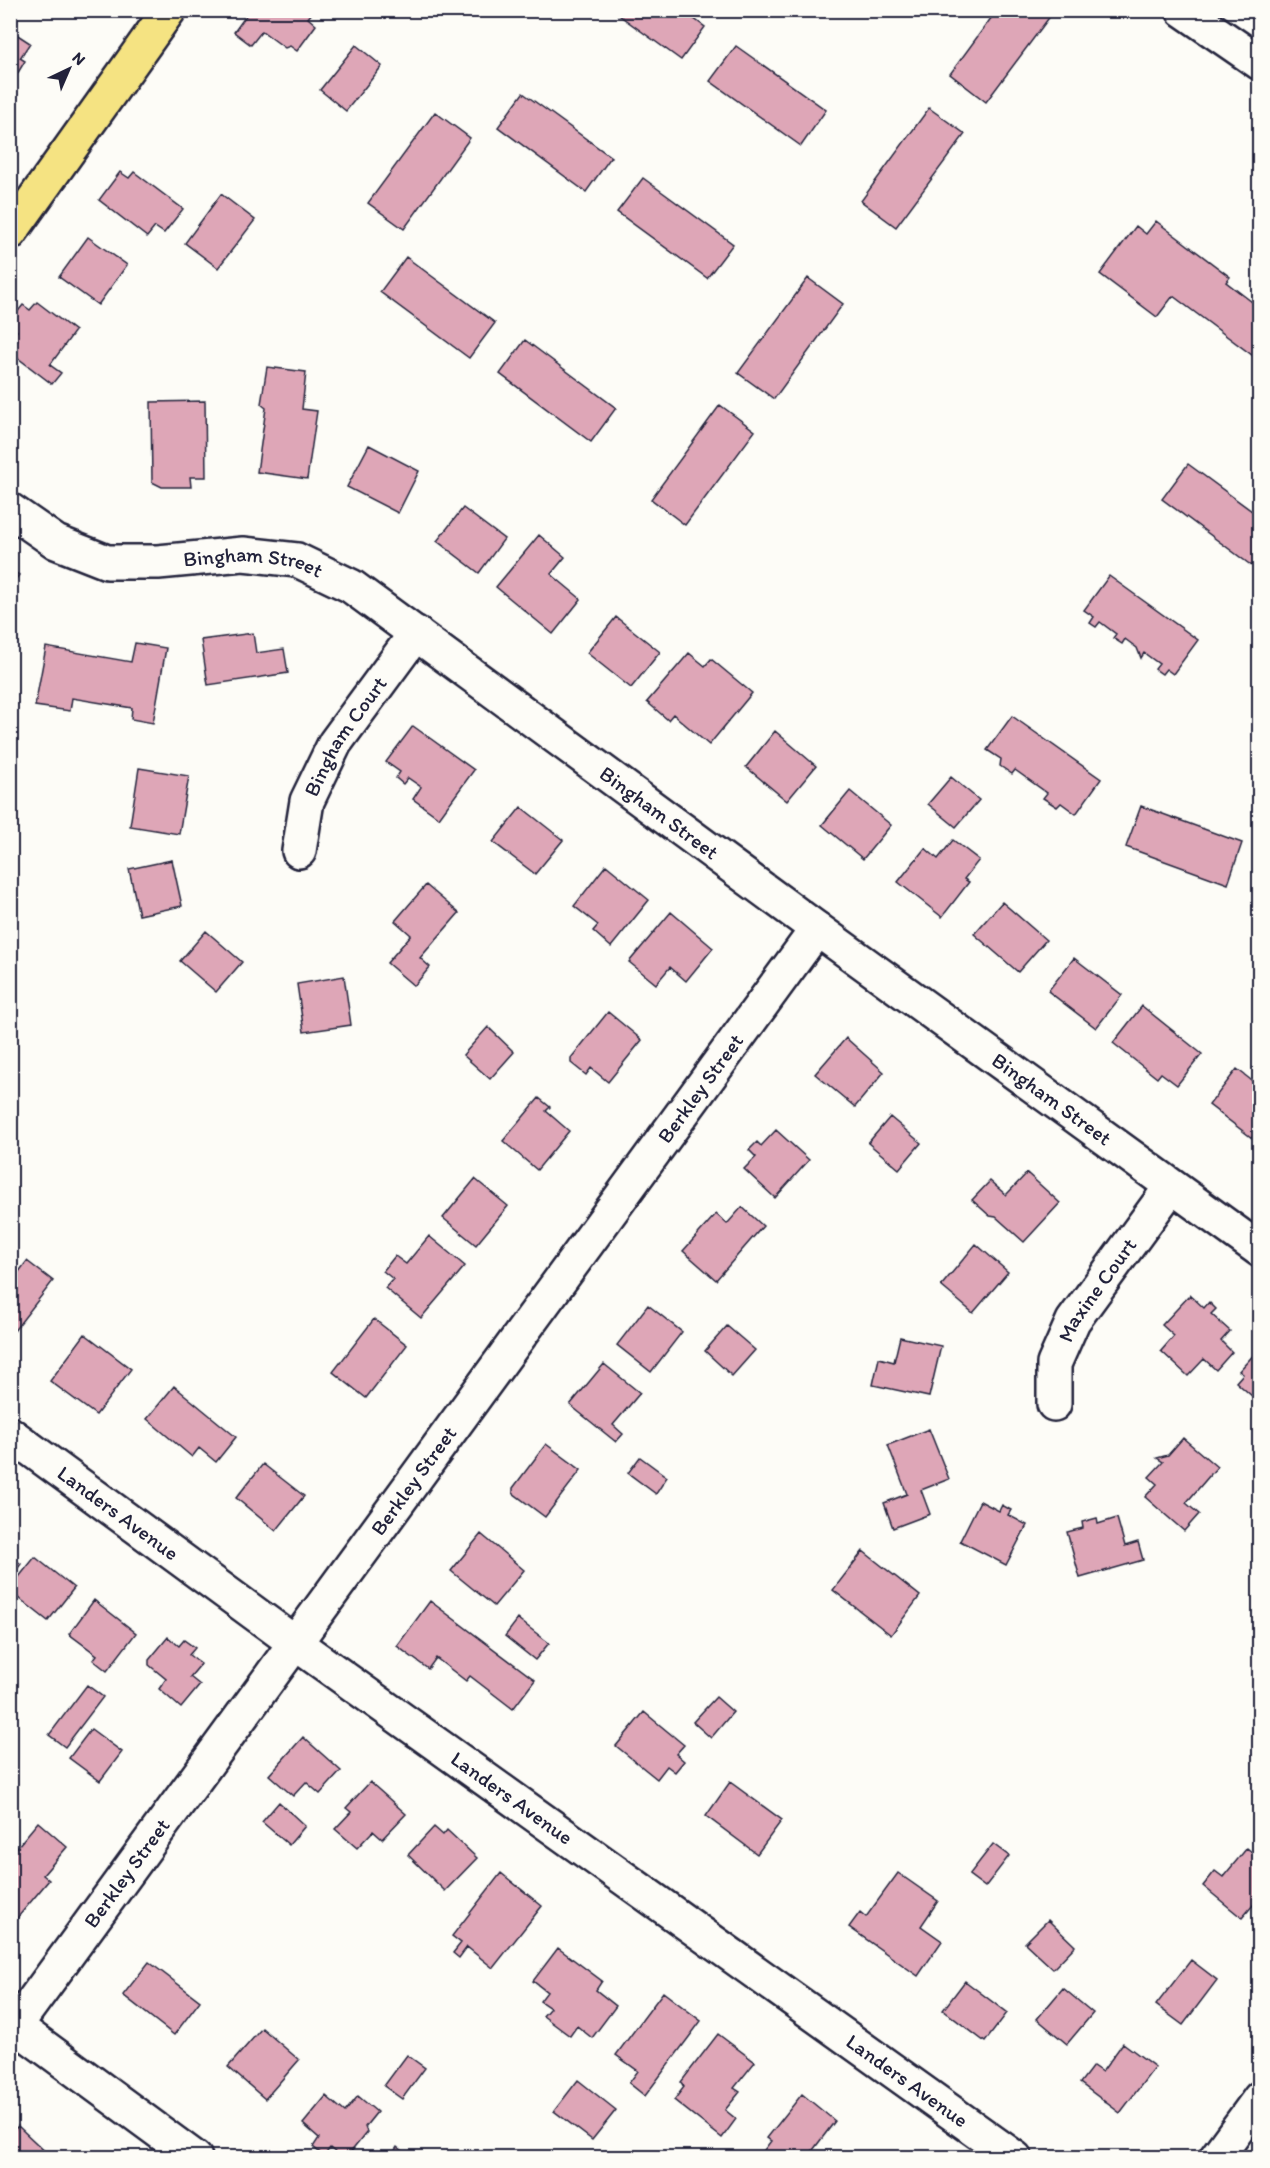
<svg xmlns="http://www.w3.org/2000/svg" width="1270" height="2168" viewBox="0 0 1270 2168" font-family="Itim,sans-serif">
  <rect width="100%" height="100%" fill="#fdfcf7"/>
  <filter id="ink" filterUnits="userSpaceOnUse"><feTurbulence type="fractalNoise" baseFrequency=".0167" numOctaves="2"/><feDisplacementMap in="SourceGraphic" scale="12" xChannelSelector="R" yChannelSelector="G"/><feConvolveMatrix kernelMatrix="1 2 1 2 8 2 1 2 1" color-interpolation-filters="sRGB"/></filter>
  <g filter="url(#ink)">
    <path fill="#dea6b7" stroke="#22223b" stroke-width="1.5" d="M250,10H311L313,12L308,18L316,25L297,51L290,46L285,48L262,31L251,45L234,32Z
      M612,10H682L705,27L681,60Z
      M997,10L1054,11L986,102L950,74Z
      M10,30L30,43L20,58L25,61L16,76L10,72Z
      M356,45L382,66L346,111L320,90Z
      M736,46L826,110L801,146L710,81Z
      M523,93L611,157L586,192L498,127Z
      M929,108L965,134L896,227L861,201Z
      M435,112L470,138L404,229L368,203Z
      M120,172L129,178L134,172L183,209L164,233L155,227L147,237L99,200Z
      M643,178L733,244L707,278L617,212Z
      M221,194L255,220L218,268L185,243Z
      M1156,221L1230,277L1226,282L1260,308V361L1173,296L1157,317L1100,274L1136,226L1146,234Z
      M88,237L127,265L98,305L59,277Z
      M406,257L495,323L469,358L380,292Z
      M808,278L843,304L774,399L738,373Z
      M37,302L75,331L50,365L61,373L52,384L10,352L18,340L13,336L17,331L10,326V321L23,305L30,310Z
      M525,340L616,408L591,442L500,374Z
      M267,367L306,372L302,409L317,411L307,479L257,472L266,408L261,404Z
      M205,401L206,477H190L191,487H162L152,482L151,402Z
      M720,405L755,431L685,525L651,499Z
      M369,445L419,471L398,513L347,487Z
      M1188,464L1260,517V555L1252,566L1162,499Z
      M463,508L504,539L479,573L437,541Z
      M539,535L565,557L551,574L581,599L553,634L496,587Z
      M10,569L19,575L10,587Z
      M1109,576L1198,640L1173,674L1166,669L1162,674L1155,669L1159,664L1144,653L1141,658L1137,648L1125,639L1122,644L1113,638L1116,634L1100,622L1096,627L1090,623L1094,617L1084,610Z
      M616,617L660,652L631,688L587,653Z
      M253,633L256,653L284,649L288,673L208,685L201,640Z
      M135,643L166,648L153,723L131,719L132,708L72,698L70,711L35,706L46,647L131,662Z
      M689,653L705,666L711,659L752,693L709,745L673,714L668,720L647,702Z
      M1012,716L1101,779L1076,814L1061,803L1057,807L1043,798L1047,793L1015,770L1012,774L1000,766L1001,759L987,750Z
      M413,726L474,770L439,818L413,799L421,787L408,778L403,784L396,778L400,772L386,762Z
      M775,731L816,766L787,801L746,767Z
      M139,768L189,776L179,834L130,826Z
      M951,777L979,800L956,827L928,804Z
      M850,791L891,825L863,859L822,825Z
      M1141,806L1242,843L1228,884L1126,847Z
      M521,807L563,840L535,874L493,842Z
      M953,840L979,860L964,879L969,882L942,917L898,882L925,848L938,859Z
      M172,860L182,906L139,915L129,869Z
      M606,865L649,900L611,947L593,931L598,925L574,906Z
      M426,885L459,913L420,958L430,967L414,986L387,963L411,935L395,921Z
      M1002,902L1046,940L1018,972L974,934Z
      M671,912L713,948L686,981L670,967L656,984L629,962Z
      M206,931L242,962L216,992L180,961Z
      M1074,958L1122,995L1096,1028L1048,991Z
      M344,976L351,1025L304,1032L297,984Z
      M1142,1006L1202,1054L1177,1085L1161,1073L1157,1078L1113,1043Z
      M608,1012L642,1040L608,1082L591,1068L586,1075L571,1063V1058Z
      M488,1027L514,1052L490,1079L463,1055Z
      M846,1038L884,1072L855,1107L815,1074Z
      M1237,1069L1260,1087V1129L1252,1138L1209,1105Z
      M539,1098L550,1107L546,1111L569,1131L537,1170L503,1141Z
      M890,1117L921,1143L899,1169L868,1143Z
      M776,1130L809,1160L775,1198L744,1169L756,1157L749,1150L757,1142L761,1146Z
      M1027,1173L1060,1203L1024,1242L996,1217L990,1216L972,1200L990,1181L1006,1195Z
      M475,1179L508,1206L476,1245L443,1218Z
      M742,1207L763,1226L716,1280L683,1251L716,1214L727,1224Z
      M429,1236L465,1266L421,1318L385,1288L393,1279L383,1271L395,1256L406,1264Z
      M976,1244L1008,1272L973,1313L941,1286Z
      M27,1261L53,1281L14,1331L10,1328V1274L15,1277Z
      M1190,1295L1204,1308L1209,1302L1216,1309L1211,1314L1230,1331L1221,1341L1232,1352L1216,1370L1204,1359L1188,1376L1161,1351L1174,1336L1162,1325Z
      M648,1305L682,1332L651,1372L617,1345Z
      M374,1319L407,1345L366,1398L333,1372Z
      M727,1326L755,1350L732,1376L705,1351Z
      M85,1334L131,1369L96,1415L50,1381Z
      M900,1337L941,1346L929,1397L873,1385L879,1358L894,1362Z
      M1260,1348V1403L1236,1382L1243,1374L1239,1371Z
      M604,1364L640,1393L613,1425L623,1434L616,1442L570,1405Z
      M174,1386L236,1437L216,1462L199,1448L192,1457L147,1419Z
      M929,1429L949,1479L921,1490L930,1514L893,1528L884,1503L907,1494L888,1445Z
      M1183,1438L1217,1467L1186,1503L1199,1514L1184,1531L1145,1497L1157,1484L1149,1477L1163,1462L1157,1458L1168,1455Z
      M546,1444L581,1470L545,1517L513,1493V1488Z
      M640,1457L667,1477L656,1494L628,1473Z
      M263,1464L304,1496L276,1531L236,1498Z
      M980,1501L999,1511L1002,1505L1011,1510L1008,1515L1027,1525L1006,1565L960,1541Z
      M1097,1518L1098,1524L1117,1518L1125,1546L1138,1542L1143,1560L1080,1578L1067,1532L1083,1528L1082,1522Z
      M481,1534L524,1570L494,1606L451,1571Z
      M863,1551L920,1596L891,1635L833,1590Z
      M10,1556L21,1564L10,1579Z
      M35,1557L74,1588L48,1621L10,1591V1588Z
      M94,1600L136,1633L107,1671L93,1660L97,1655L69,1634Z
      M430,1601L535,1680L513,1709L470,1676L466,1681L436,1658L428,1669L397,1646Z
      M518,1619L549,1643L535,1660L505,1636Z
      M168,1637L179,1646L184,1640L195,1648L189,1655L201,1664L190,1677L200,1685L181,1708L159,1689L166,1679L149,1665V1660Z
      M87,1685L103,1697L65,1747L49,1735Z
      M716,1697L733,1712L711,1738L693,1722Z
      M644,1712L684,1745L676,1754L684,1761L675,1772L667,1766L657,1779L616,1746Z
      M91,1729L122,1752L100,1781L69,1758Z
      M303,1737L341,1771L320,1794L306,1782L293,1796L269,1775Z
      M370,1782L406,1814L382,1839L373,1831L357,1848L335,1829L351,1812L346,1808Z
      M730,1782L782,1820L757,1854L706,1816Z
      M279,1802L305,1826L289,1845L262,1822Z
      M38,1822L67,1847L43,1875L49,1880L13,1923L10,1921V1863L14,1859L13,1852Z
      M434,1827L443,1835L447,1830L477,1858L445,1891L408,1855Z
      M993,1844L1009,1856L985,1887L969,1875Z
      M1247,1848L1260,1859V1897L1242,1918L1203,1886L1215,1871L1223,1877Z
      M501,1873L542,1906L493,1968L467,1947L459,1958L453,1953L461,1943L452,1936Z
      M898,1873L938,1901L921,1926L942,1941L918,1976L849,1927L860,1912L866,1917Z
      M1048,1920L1075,1946L1053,1969L1025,1943Z
      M558,1948L602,1981L596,1990L616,2006L592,2038L577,2026L570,2036L543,2016L550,2008L540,2001L547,1992L533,1981Z
      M1191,1960L1217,1980L1183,2025L1156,2005Z
      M149,1962L200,2001L174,2035L123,1995Z
      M965,1981L1007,2013L985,2042L943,2010Z
      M1063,1988L1093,2013L1067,2044L1037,2019Z
      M663,1992L701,2021L645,2096L629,2083L638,2071L616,2055Z
      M262,2028L299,2060L265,2099L228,2067Z
      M718,2034L755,2062L734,2088L740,2092L725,2110L736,2119L722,2138L674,2100L684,2087L681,2082Z
      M1123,2043L1155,2067L1120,2113L1080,2083L1093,2066L1102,2072Z
      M407,2055L425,2068L402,2099L384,2086Z
      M578,2080L616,2110L592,2140L554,2111Z
      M802,2094L835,2121L807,2158H793L791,2155L789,2158H758L771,2141L767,2138Z
      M326,2096L345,2112L358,2096L377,2112L365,2127L367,2132L346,2158H342L330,2148L324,2156L313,2147L319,2138L303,2124Z
      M18,2126L52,2158H10V2134Z
      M397,2147L411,2158H390Z"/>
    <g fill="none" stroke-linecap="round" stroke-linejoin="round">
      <g stroke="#22223b" stroke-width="38">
        <g id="minor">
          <path d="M1183,10L1260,63"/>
          <path id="s1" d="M10,510L56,542L107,562H158L243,554L297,560L351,586L817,929L1260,1250"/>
          <path id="s2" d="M299,851L307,801L335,743L416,633"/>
          <path id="s3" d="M1054,1404V1364L1073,1321L1171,1187"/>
          <path id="s4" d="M10,1434L295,1643L1015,2158"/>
          <path d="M10,2022L195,2158"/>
          <path id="s5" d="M10,2033L817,929"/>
          <path d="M1216,2158L1260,2098"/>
        </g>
      </g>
      <g stroke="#22223b" stroke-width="38">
        <path id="major" d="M10,233L169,10"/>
      </g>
      <use href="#minor" stroke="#fdfcf7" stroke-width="33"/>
      <use href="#major" stroke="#f5e382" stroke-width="33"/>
    </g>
  </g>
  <g text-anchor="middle" stroke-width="6" stroke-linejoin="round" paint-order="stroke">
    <g font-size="21" fill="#22223b" stroke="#fdfcf7">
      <text dy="7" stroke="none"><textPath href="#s1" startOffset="258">Bingham Street</textPath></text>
      <text dy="7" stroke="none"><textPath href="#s2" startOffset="126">Bingham Court</textPath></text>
      <text dy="7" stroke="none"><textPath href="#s1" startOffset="744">Bingham Street</textPath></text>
      <text dy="7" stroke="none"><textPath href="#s5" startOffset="1170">Berkley Street</textPath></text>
      <text dy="7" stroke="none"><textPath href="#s1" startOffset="1230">Bingham Street</textPath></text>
      <text dy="7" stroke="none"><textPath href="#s3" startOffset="126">Maxine Court</textPath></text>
      <text dy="7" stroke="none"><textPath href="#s5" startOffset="684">Berkley Street</textPath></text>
      <text dy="7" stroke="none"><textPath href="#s4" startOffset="134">Landers Avenue</textPath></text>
      <text dy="7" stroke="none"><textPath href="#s4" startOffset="620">Landers Avenue</textPath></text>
      <text dy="7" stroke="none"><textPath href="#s5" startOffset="198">Berkley Street</textPath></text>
      <text dy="7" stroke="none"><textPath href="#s4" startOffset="1106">Landers Avenue</textPath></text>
    </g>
  </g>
  <rect width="1270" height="2168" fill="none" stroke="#fdfcf7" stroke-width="36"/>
  <rect x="18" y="18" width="1234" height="2132" fill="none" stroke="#22223b" stroke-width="2" filter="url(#ink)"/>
  <g transform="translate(69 69) rotate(44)" stroke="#fdfcf7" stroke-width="4.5" paint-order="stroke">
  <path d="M0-4.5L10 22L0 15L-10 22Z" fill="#22223b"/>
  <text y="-9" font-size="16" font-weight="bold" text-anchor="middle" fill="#22223b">N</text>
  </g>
</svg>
